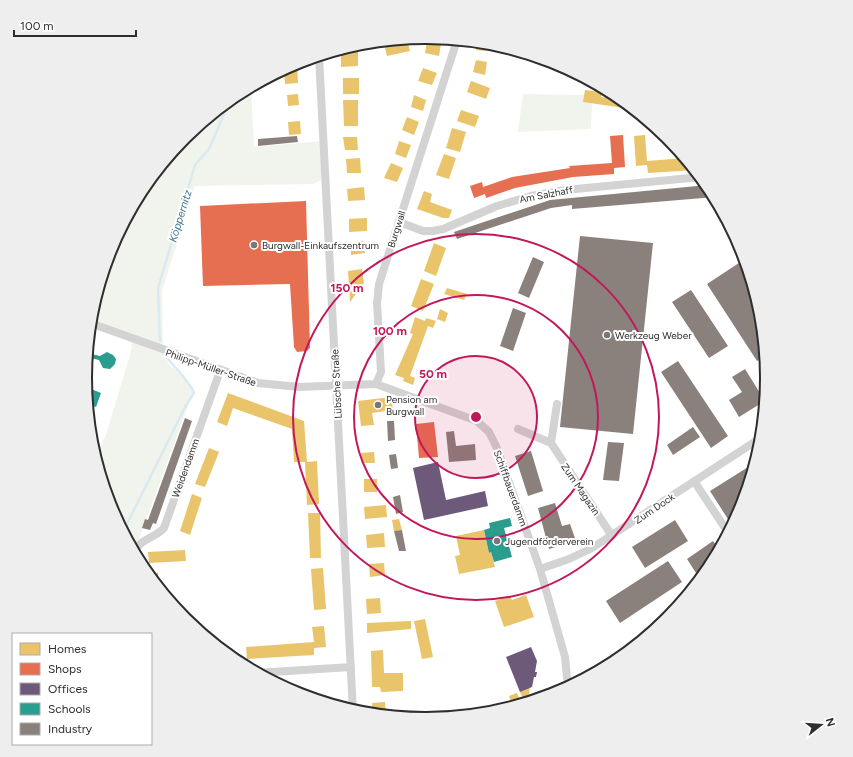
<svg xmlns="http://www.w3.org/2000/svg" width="853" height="757" viewBox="0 0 853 757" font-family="Figtree,sans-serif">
  <rect width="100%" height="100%" fill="#fff"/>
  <path fill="#f1f4ec" d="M251,87L254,147L323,141L325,178L313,184L195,186L162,291L163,350L168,363L191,386L193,392L134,553L111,509L95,456L106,435L132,348L131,338L90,323L91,317L121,239L117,237C125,221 133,204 143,189C166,153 213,107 251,87Z
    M523,94L585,95L584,102L592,103L591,129L518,132Z"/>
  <path fill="#e9c46a" d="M407,39L410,51L387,56L384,43Z
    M427,41L441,44L439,56L425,53Z
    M477,42L487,43L486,51L476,50Z
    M341,51H358V66L341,67Z
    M536,57L543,59V62L536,61Z
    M476,60L487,62L485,75L473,72Z
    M297,63L298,83L285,84L284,69Z
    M423,68L437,73L432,85L418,81Z
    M343,78H359V94H343Z
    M471,81L490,88L486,99L467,92Z
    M585,90L602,92L601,97L616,99L617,95L625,102L624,108L583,102Z
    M298,94L299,105L288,106L287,95Z
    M414,95L426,100L423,111L411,107Z
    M343,100H358V126H344Z
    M461,110L479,116L475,127L457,121Z
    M407,117L419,122L414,135L402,130Z
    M300,121L301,134L289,135L288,122Z
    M452,128L466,132L460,152L446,148Z
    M645,135L647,161L685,158L695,170L648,173L647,165L636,166L634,136Z
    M343,137H357L358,150H345Z
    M399,141L411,145L406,158L395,154Z
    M444,154L456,158L449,179L436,175Z
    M360,158L361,173H347L346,159Z
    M391,163L403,168L397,182L384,178Z
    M364,187L365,200L348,201L347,189Z
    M424,191L432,194L430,202L452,210L449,218H443L417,209Z
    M367,218V231L349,232V219Z
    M363,241L365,253L351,255L350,243Z
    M434,243L446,248L436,276L424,271Z
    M362,269L364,283L350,302L348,271Z
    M421,279L434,284L423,311L411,306Z
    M447,288L467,294L464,300L444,294Z
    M440,309L448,313L445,322L437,319Z
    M415,317L425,321L426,318L436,321L433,328L428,326L410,376L415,378L413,385L403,381L404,378L395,375L413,334L410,333Z
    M228,393L304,421L307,462L317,461L319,504L307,505L305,462H294L292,429L233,408L227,426L217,422Z
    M391,397L393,410L372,413L374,425L361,426L358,401Z
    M209,448L219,452L205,487L195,484Z
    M374,452L375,463H362L361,453Z
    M364,479H377V492H364Z
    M192,494L202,498L190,535L180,531Z
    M386,505L387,517L365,519L364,507Z
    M308,513H320L321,558H310Z
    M399,519L402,530L394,531L392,520Z
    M484,530L489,553L491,552L495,567L459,574L455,556L460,555L456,536Z
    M384,533L385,547L367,548L366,535Z
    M185,550L186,561L149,563L148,552Z
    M384,563L385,575L370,577L369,564Z
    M323,568L326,609L314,610L311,569Z
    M158,573L159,589L147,574Z
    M526,595L534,617L504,627L495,601L510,596L512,600Z
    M380,598L381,613L367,614L366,599Z
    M425,619L433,657L422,659L414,621Z
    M411,621V629L367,633V623Z
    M324,626L326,647L314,648V655L247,659L246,647L314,642L312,627Z
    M228,647V655L219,648Z
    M383,650L384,673H403V691L381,692L380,687H372L371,651Z
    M530,687L528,703L526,704L520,692Z
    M517,693L522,705L513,707L509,696Z
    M385,702L386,716L373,715L372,703Z"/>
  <path fill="#e76f51" d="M623,135L625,167L614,168V174L573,177L515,188L486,198L485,194L474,198L470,186L482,182L483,187L512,177L570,168L569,166L612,163L610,136Z
    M306,201L310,348L307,351L297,352L294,347L290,284L203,286L200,206Z
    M434,422L438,457L419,458L416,424Z"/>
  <path fill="#6d597a" d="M438,462L446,500L485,491L488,506L424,520L413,468Z
    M531,647L537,661L535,672H537L536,677H534L532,687L520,692L506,657Z"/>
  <path fill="#2a9d8f" d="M107,352L113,355L116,359L115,364L110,369L103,368L99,360L87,357V353L100,356Z
    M86,387L101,393L96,407L88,404Z
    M510,518L512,526L504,528L512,557L494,562L491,552L489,553L484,530L490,528L489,523Z"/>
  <path fill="#8a817c" d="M297,136L298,142L258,146V139Z
    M708,185L715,197L572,209V205L551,208L457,239L454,232L550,200Z
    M580,236L653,243L633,434L560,427Z
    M116,239H118L116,246L112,245Z
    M533,257L544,262L529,298L518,293Z
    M745,259L761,312L766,356L757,361L707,284Z
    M691,290L728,346L709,358L672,302Z
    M513,308L526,313L513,351L500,346Z
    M678,361L728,436L711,448L661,372Z
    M745,369L765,401L739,417L729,400L742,392L732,377Z
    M185,418L192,421L156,524L153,523L150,530L142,528L145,519L148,520Z
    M387,421H394L395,440L388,441Z
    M693,427L700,437L673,455L667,445Z
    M454,431L456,446L475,444L476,460L449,462L446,432Z
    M608,442L624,443L619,481L603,480Z
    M531,451L543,491L528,496L515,456Z
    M396,454L398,468L391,469L389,455Z
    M753,464L755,467L742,509L733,527L710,491Z
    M400,495L403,512L396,514L393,497Z
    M555,503L562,526L570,524L576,541L549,549L538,508Z
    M675,520L688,541L645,568L632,547Z
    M402,530L406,551H399L394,531Z
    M713,541L720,551L715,559L696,573L687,559Z
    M668,561L682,582L620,623L606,601Z"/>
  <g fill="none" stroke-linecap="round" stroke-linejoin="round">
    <path stroke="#d9eaf0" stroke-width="2.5" d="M160,341L158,288L195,165L209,149L230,100
      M123,532L185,407L194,393C194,387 167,358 162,352"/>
    <path stroke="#d3d3d3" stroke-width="8" d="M319,56L353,711
      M399,222L423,231H433L443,229L497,206L531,196L565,190L701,177
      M90,323L258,383L299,387L376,384L477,421L489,432L496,446L540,569L565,657L568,688
      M376,384L381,372L377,303L379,284L457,40
      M518,429L551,443L612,536
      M551,443L557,404
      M694,481L729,534
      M134,553C140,538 154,539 164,528L220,371
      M540,569L569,559L592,548L762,437
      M256,673L351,667"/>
  </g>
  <circle cx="476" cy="417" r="61" fill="#c2185b" fill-opacity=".12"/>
  <g fill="none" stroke="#c2185b" stroke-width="2">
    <circle cx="476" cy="417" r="61"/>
    <circle cx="476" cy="417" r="122"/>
    <circle cx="476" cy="417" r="183"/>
  </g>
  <g fill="#777" stroke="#fff" stroke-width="1.5">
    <circle cx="254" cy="245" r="4"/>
    <circle cx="607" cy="335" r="4"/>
    <circle cx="378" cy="405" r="4"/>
    <circle cx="497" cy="541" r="4"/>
  </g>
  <g text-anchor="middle" stroke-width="4" stroke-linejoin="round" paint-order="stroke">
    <g font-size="10" fill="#2e2e2e" stroke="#fff">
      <text transform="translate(546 194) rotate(-11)" y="4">Am Salzhaff</text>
      <text transform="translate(396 229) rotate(-72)" y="4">Burgwall</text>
      <text transform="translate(211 367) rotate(19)" y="4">Philipp-Müller-Straße</text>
      <text transform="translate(336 384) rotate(-93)" y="4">Lübsche Straße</text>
      <text transform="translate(185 468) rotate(-70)" y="4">Weidendamm</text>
      <text transform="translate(511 488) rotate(70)" y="4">Schiffbauerdamm</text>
      <text transform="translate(581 489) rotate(56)" y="4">Zum Magazin</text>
      <text transform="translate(654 508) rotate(-34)" y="4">Zum Dock</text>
    </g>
    <g font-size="10" fill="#2e2e2e" stroke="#fff" text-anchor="start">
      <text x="262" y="249">Burgwall-Einkaufszentrum</text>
      <text x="615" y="339">Werkzeug Weber</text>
      <text x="386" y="403">Pension am<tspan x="386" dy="12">Burgwall</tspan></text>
      <text x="505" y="545">Jugendförderverein</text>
    </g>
    <g font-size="11" font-style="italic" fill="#3f778d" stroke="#fff">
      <text transform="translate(180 216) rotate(-73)" y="4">Köppernitz</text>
    </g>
  </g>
  <path d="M0 0H853V757H0ZM92 378a334 334 0 1 1 668 0a334 334 0 1 1-668 0Z" fill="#eee" fill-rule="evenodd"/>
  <path fill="none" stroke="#2e2e2e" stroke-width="2" d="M92 378a334 334 0 1 1 668 0a334 334 0 1 1-668 0Z"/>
  <circle cx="476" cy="417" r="6" fill="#c2185b" stroke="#fff" stroke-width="2"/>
  <g font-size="12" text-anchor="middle" font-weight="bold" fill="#c2185b" stroke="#fff" stroke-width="4" stroke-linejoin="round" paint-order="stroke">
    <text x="347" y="292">150 m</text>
    <text x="390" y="335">100 m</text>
    <text x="433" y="378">50 m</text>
  </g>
  <rect x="12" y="633" width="140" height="112" fill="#ffffff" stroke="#ababab"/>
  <rect x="20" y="643" width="20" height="12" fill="#e9c46a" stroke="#ababab"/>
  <text x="48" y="653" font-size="12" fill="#2e2e2e">Homes</text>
  <rect x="20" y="663" width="20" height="12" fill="#e76f51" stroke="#ababab"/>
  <text x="48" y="673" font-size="12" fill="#2e2e2e">Shops</text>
  <rect x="20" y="683" width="20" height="12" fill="#6d597a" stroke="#ababab"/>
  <text x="48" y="693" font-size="12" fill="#2e2e2e">Offices</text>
  <rect x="20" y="703" width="20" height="12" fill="#2a9d8f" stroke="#ababab"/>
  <text x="48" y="713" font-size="12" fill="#2e2e2e">Schools</text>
  <rect x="20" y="723" width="20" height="12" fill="#8a817c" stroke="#ababab"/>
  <text x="48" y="733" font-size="12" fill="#2e2e2e">Industry</text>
  <g transform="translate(821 725) rotate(73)" stroke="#ffffff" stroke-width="3" paint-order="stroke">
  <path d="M0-3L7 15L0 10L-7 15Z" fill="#2e2e2e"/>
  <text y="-6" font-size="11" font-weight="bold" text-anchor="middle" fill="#2e2e2e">N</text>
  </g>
  <path d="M14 30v6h122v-6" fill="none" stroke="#2e2e2e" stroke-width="2"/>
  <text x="20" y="30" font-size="12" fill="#2e2e2e" stroke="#ffffff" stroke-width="3" paint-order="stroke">100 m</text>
</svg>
